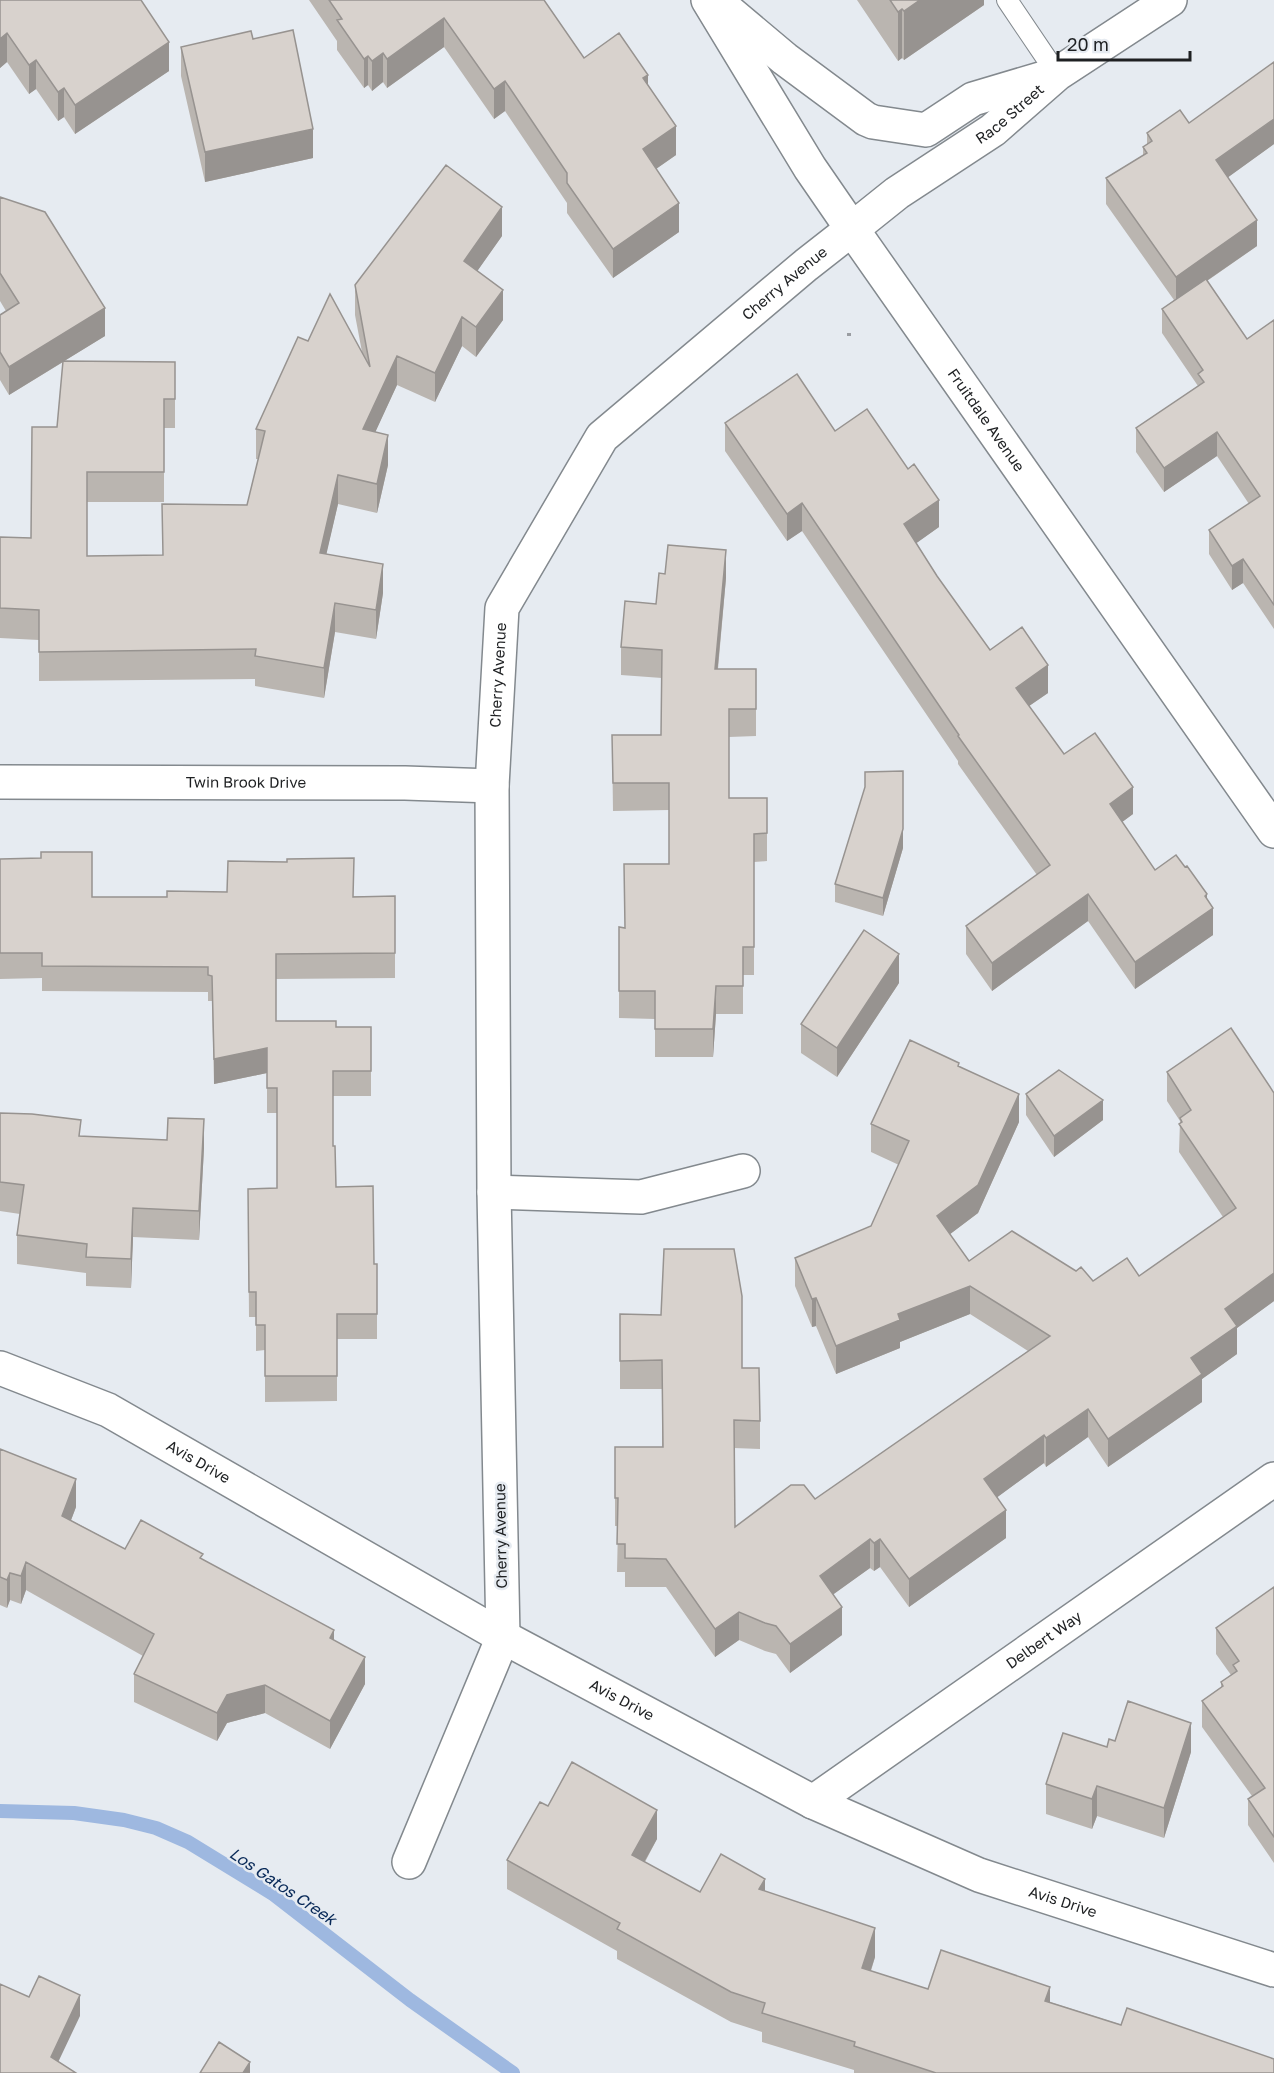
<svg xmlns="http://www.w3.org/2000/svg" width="1274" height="2073" viewBox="0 0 1274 2073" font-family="'Golos Text',sans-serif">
  <rect width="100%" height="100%" fill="#e6ebf1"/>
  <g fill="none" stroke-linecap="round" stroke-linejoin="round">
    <path stroke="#9eb8e0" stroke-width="14" d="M0,1811L74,1813L124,1820L156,1828L188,1842L273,1894L410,2000L513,2073"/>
    <g stroke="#83898e" stroke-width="22">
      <path id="lane" d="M1007,0L1057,74"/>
    </g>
    <g stroke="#83898e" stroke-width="36">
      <g id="street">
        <path id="s1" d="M0,782L405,783L492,786"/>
        <path d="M494,1192L641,1197L743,1171"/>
        <path id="s2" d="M0,1368L108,1410L503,1637L813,1802L979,1875L1274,1970"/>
        <path id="s3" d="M813,1802L1274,1479"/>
        <path id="s4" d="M409,1862L503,1637L494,1192L492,786L502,608L602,437L806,265L852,229L1274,831"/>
      </g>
    </g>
    <g stroke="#83898e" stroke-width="36">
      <g id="secondary">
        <path id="s5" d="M708,0L810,168L852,229L897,193L993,130L1057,74L1170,0"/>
        <path d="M722,6L785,59L866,119L873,122L926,130L973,99L1047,77"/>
      </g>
    </g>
    <path stroke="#9a9da2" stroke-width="4" stroke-dasharray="3 4.5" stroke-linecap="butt" d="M849,336V329"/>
    <use href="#lane" stroke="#fff" stroke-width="20"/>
    <use href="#street" stroke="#fff" stroke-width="33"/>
    <use href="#secondary" stroke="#fff" stroke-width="33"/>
  </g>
  <path fill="#bab5b0" d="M0,0L169,71L75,134L64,117L58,121L36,89L29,94L7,62L0,68Z
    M309,0H544L584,58L648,85L676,155L656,169L679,232L613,278L567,213V203L505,111L494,119L444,47L387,88L383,82L372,91L368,85L364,88L337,50V41Z
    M857,0H984V5L904,60L902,58L898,61Z
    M253,39L313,158L205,182L181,76V47Z
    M1189,123L1274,144L1228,177L1257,246L1207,281L1247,339L1274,320V629L1243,583L1232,590L1209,554V530L1249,504L1217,456L1164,492L1136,452V428L1198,386L1162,333V309L1174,300L1106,204V178L1143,155V147L1147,145V133Z
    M0,197L105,336L64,361L175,362V428H164V502H87V556L162,555L247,505L258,459H256V429L308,341L362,352L355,315V285L502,236L477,271L503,320L476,357L462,346L435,402L397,385L375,432L388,465L377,513L338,504L326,554L383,593L376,639L335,632L324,698L255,686V679L39,681V640L0,638V537L31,538L57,427L63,362L9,395L0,380V315L6,311L0,301Z
    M725,423L835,431L939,527L916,543L937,576L990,650L1048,693L1029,706L1064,754L1133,814L1122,822L1155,870L1207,900L1213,935L1135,989L1088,921L992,991L966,954V926L1037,875L958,764V761L802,531L787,541L725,451Z
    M726,578L718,669H756V736L729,737V798H767V861L754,862V975H743V1014H716L713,1057H655V1019L619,1018V927L625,928L669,864V810L613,811L612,735H661L662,678L621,675V647Z
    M865,788L903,848L883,916L835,902V884Z
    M0,859L92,897L395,896V978L276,979V1021L336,1027H371V1096H333V1146L336,1187L374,1264H377V1339H337V1401L265,1402V1350L256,1351V1317H249L248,1189L277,1188V1113H267V1073L214,1084L212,1001H208V992L42,991V978L0,979Z
    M899,983L837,1077L801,1053V1024Z
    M959,1067L1019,1122L978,1213L950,1234L969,1261L1076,1271L1093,1281L1139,1276L1223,1217L1179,1152L1180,1121L1167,1101V1072L1274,1093V1301L1237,1328V1354L1202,1379V1402L1108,1467L1088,1437L1046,1467L1044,1463L997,1497L1006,1538L909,1607L880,1567L874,1571L870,1568L833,1594L842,1635L790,1673L776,1654L765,1651L739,1640L715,1657L666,1587H625V1572H617L618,1526H615V1447H662V1389H620V1314L742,1368L760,1421V1449L734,1448L735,1527L815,1499L1028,1351L970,1314L900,1342V1348L836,1374L816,1326L812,1327L795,1286V1258L871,1226L899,1165L871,1152V1124Z
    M1026,1094L1103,1120L1054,1157L1026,1115Z
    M0,1113L81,1136L204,1148L199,1240L133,1237L131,1288L86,1286V1273L17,1264V1235L20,1214L0,1211Z
    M0,1449L76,1507L71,1520L125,1549L203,1559L334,1640L365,1684L330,1749L265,1713L227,1723L217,1741L134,1702V1674L143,1656L26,1590L21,1604L10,1600L7,1608L0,1605Z
    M1274,1587V1863L1248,1825V1799L1252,1796L1202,1727V1701L1221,1687V1682L1231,1675L1216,1654V1628Z
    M1115,1741L1191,1752L1164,1838L1097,1816L1092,1829L1046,1814V1784L1107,1747Z
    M548,1806L657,1839L645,1862L700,1892L765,1891L875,1957L871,1971L928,1989L1050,2002L1274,2073H854V2070L762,2042V2032L731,2022L617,1959V1951L507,1889V1860Z"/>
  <path fill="#979390" d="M920,0H984V5L904,60V11Z
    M902,9V58L898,61V12Z
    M444,18V47L387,88V59Z
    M7,33V62L0,68V39Z
    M169,42V71L75,134V105Z
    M383,53V82L372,91V61Z
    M368,56V85L364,88V59Z
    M36,60V89L29,94V65Z
    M648,75V104L643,78Z
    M505,81V111L494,119V89Z
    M64,88V117L58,121V92Z
    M1274,119V144L1216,186V160Z
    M676,126V155L643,178V149Z
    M313,129V158L205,182V152Z
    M679,203V232L613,278V249Z
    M502,207V236L464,290V261Z
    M1257,220V246L1176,302V277Z
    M503,290V320L476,357V327Z
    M105,308V336L9,395V367Z
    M462,317V346L435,402V373Z
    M397,356V385L363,459V429Z
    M1217,432V456L1164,492V468Z
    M388,435V465L377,513V484Z
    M338,475V504L320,582V553Z
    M939,500V527L904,552V524Z
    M802,503V531L787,541V514Z
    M726,550V578L715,697V669Z
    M1243,559V583L1232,590V566Z
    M383,564V593L376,639V610Z
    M335,603V632L324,698V668Z
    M1048,665V693L1016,715V688Z
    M1133,787V814L1110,831V804Z
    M903,829V848L883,916V898Z
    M1088,894V921L992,991V963Z
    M1207,894V911L1213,908V935L1135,989V962Z
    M899,954V983L837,1077V1048Z
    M716,986V1014L713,1057V1029Z
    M267,1048V1073L214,1084V1059Z
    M1019,1094V1122L978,1213L937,1244V1216Z
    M1103,1100V1120L1054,1157V1136Z
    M204,1119V1148L199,1240V1211Z
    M133,1208V1237L131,1288V1259Z
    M1274,1273V1301L1237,1328V1354L1202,1379V1402L1108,1467V1439L1191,1358L1225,1309Z
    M970,1286V1314L900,1342V1348L836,1374V1346L898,1314Z
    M816,1298V1326L812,1327V1299Z
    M1088,1409V1437L1046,1467V1438Z
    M1044,1435V1463L984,1507V1479Z
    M76,1479V1507L62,1544V1516Z
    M1006,1510V1538L909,1607V1579Z
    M870,1539V1568L820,1604V1576Z
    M880,1539V1567L874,1571V1543Z
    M26,1562V1590L21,1604V1576Z
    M10,1573V1600L7,1608V1580Z
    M842,1607V1635L790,1673V1644Z
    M739,1612V1640L715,1657V1629Z
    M334,1630V1658L330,1638Z
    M365,1657V1684L330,1749V1721Z
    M265,1685V1713L227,1723L217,1741V1713L227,1695Z
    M1191,1723V1752L1164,1838V1808Z
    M1097,1786V1816L1092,1829V1799Z
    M657,1810V1839L632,1884V1855Z
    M765,1879V1908L759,1889Z
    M875,1928V1957L862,1997V1968Z
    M1050,1987V2016L1045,2001Z
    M80,1995V2016L53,2073L51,2057Z
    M250,2062V2073H243Z"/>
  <path fill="#d8d2cd" stroke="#979390" stroke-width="1.5" d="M0,0H141L169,42L75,105L64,88L58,92L36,60L29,65L7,33L0,39Z
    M329,0H544L584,58L619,33L648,75L643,78L676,126L643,149L679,203L613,249L567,183V173L505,81L494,89L444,18L387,59L383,53L372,61L368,56L364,59L337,20L342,19Z
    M890,0H920L904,11L902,9L898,12Z
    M293,30L313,129L205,152L181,47L251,31L253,39Z
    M1274,62V119L1216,160L1257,220L1176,277L1106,178L1147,153L1143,147L1152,141L1147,133L1180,110L1189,123Z
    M446,165L502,207L464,261L503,290L476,327L462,317L435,373L397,356L363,429L388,435L377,484L338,475L320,553L383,564L376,610L335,603L324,668L255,656L256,649L39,652V610L0,608V537L31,538L32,427H57L63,361L175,362V399H164V472H87V556L163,555L162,504L247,505L265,431L256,429L298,337L308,341L330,294L370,367L355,285Z
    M0,197L45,212L105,308L9,367L0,352V315L19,303L0,273Z
    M1206,279L1247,339L1274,320V605L1243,559L1232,566L1209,530L1260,496L1217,432L1164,468L1136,428L1204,382L1198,374L1203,370L1162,309Z
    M797,374L835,431L867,409L908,469L914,464L939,500L904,524L937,576L990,650L1022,627L1048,665L1016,688L1064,754L1095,733L1133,787L1110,804L1155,870L1176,855L1185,867L1187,866L1207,894L1205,896L1213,908L1135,962L1088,894L992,963L966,926L1050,865L958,736L959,735L802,503L787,514L725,423Z
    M668,545L726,550L715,669H756V709H729V798H767V833L754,834V947H743V986H716L713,1029H655V991H619V927L625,928L624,864H669V783H613L612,735H661L662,650L621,647L625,601L656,604L659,573L665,574Z
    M903,771V829L883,898L835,884L865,787V772Z
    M41,852H92V897H167V891L227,892L228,861L287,862V859L354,858L353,897L395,896V953L276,954V1021H336V1027H371V1071H333V1146H335L336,1187L373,1186L374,1264H377V1314H337V1376H265V1325H256V1292H249L248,1189L277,1188V1088H267V1048L214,1059L212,976L208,975V967L42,966V953H0V859L41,858Z
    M864,930L899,954L837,1048L801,1024Z
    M1231,1028L1274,1093V1273L1225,1309L1237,1326L1191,1358L1202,1374L1108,1439L1088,1409L1046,1438L1044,1435L984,1479L1006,1510L909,1579L880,1539L874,1543L870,1539L820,1576L842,1607L790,1644L776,1626L765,1623L739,1612L715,1629L666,1559L625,1558V1544H617L618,1498H615V1447H663L662,1360L620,1361V1314L661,1315L664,1249H734L742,1296V1368H759L760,1421L734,1420L735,1527L791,1485H804L815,1499L1050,1336L970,1286L898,1314L900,1320L836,1346L816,1298L812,1299L795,1258L871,1226L909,1141L871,1124L910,1040L959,1063L958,1066L1019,1094L978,1185L937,1216L969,1261L1012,1231L1076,1271L1081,1267L1093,1281L1127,1258L1139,1276L1236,1208L1179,1124L1182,1122L1180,1118L1191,1110L1167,1072Z
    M1059,1070L1103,1100L1054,1136L1026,1094Z
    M0,1113L32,1114L81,1120L79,1136L167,1140L168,1118L204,1119L199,1211L133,1208L131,1259L86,1257L87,1244L17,1235L24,1185L0,1182Z
    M0,1449L76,1479L62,1516L125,1549L141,1520L203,1554L200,1558L334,1630L330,1638L365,1657L330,1721L265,1685L227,1695L217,1713L134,1674L154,1634L26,1562L21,1576L10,1573L7,1580L0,1577Z
    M1274,1587V1837L1248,1799L1265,1788L1202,1701L1223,1686L1221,1682L1237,1671L1233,1665L1239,1661L1216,1628Z
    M1128,1701L1191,1723L1164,1808L1097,1786L1092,1799L1046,1784L1063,1733L1107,1747L1109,1739L1115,1741Z
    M572,1762L657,1810L632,1855L700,1892L721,1854L765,1879L759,1889L875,1928L862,1968L928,1989L941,1950L1050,1987L1045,2001L1121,2025L1127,2008L1274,2059V2073H936L854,2046L855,2042L762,2013L765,2003L731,1992L617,1929L620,1923L507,1860L540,1802L548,1806Z
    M39,1976L80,1995L51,2057L76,2073H0V1984L29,1997Z
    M219,2042L250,2062L243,2073H200Z"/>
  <g text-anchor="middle" stroke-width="5" stroke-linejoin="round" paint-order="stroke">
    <g font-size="15" fill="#1e2022" stroke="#e6ebf1">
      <text dy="5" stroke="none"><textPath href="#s5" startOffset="466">Race Street</textPath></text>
      <text dy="5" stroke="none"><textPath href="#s4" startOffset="1710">Cherry Avenue</textPath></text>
      <text dy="5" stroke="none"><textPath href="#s4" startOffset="2030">Fruitdale Avenue</textPath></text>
      <text dy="5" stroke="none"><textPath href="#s4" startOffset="1206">Cherry Avenue</textPath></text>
      <text dy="5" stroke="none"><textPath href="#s1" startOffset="246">Twin Brook Drive</textPath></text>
      <text dy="5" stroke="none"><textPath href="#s2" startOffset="220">Avis Drive</textPath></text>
      <text transform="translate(501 1536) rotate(-91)" y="5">Cherry Avenue</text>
      <text dy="5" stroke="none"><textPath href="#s3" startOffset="282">Delbert Way</textPath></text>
      <text dy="5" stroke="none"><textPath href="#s2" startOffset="706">Avis Drive</textPath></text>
      <text dy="5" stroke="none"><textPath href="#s2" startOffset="1192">Avis Drive</textPath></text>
    </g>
    <g font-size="16" font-style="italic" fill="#082958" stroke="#e6ebf1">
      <text transform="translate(283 1886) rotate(34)" y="6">Los Gatos Creek</text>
    </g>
  </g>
  <path d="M1058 51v9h132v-9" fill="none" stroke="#1e2022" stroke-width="3"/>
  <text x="1067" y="51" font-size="18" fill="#1e2022" stroke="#e6ebf1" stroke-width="4.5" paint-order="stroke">20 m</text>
</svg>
